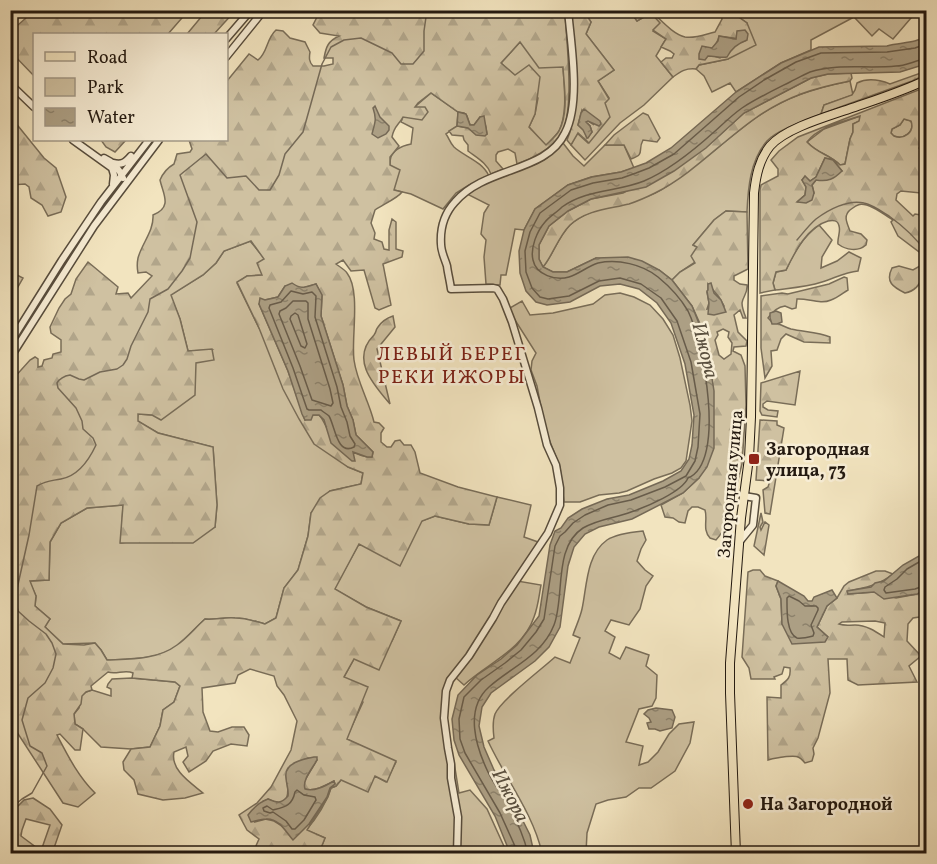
<svg xmlns="http://www.w3.org/2000/svg" width="937" height="864" viewBox="0 0 937 864" font-family="Vollkorn,serif">
  <defs>
    <pattern id="forest-firs" width="22" height="20" patternUnits="userSpaceOnUse" patternTransform="scale(1.5)"><rect width="22" height="20" fill="#cfc1a1"/><path d="M5 1l3.5 6h-7zM16 11l3.5 6h-7z" fill="#b1a58a"/></pattern>
    <pattern id="water-ripples" width="26" height="14" patternUnits="userSpaceOnUse" patternTransform="scale(1.5)"><rect width="26" height="14" fill="#ac9f84"/><path d="M2 4q2-2 4 0t4 0M15 11q2-2 4 0t4 0" fill="none" stroke="#8c816b"/></pattern>
  </defs>
  <rect width="100%" height="100%" fill="#f2e4bf"/>
  <filter id="stains"><feTurbulence type="fractalNoise" baseFrequency=".00333" numOctaves="4"/><feColorMatrix values="0 0 0 0 .2 0 0 0 0 .09 0 0 0 0 .02 0 0 0 .5 -.17"/></filter>
  <radialGradient id="worn" r=".72"><stop offset=".6" stop-color="#630" stop-opacity="0"/><stop offset="1" stop-color="#630" stop-opacity=".3"/></radialGradient>
  <path fill="#cfc1a1" stroke="#796d58" stroke-width="1.5" d="M584,11H630L637,21L651,13L661,23L653,31L666,39L656,56L673,77L644,105L620,123L585,160L571,145L577,133L588,143L605,103L609,98L598,81L614,70L586,34L591,22Z
    M736,11H917L893,39L879,29L872,36L854,17L811,40V50L781,63L736,92L730,83L712,92L704,76L696,69L699,65L728,59L747,23L740,18Z
    M520,42L563,67C564,85 568,113 559,131C556,136 550,141 546,146L529,127L535,114L538,98L501,63Z
    M850,81L853,95L824,105L821,114C806,120 777,130 767,141C750,160 748,189 747,212L726,211L714,220L693,245L697,247L695,262L680,272L672,280L659,270L596,258L567,272H553L543,267C553,255 558,237 570,225C593,204 628,206 655,193C666,188 676,180 685,173C709,156 730,137 753,120C782,98 815,88 850,81Z
    M431,93L458,112L457,126L446,134C449,138 450,143 454,147C465,157 482,161 489,176L469,185L456,193L443,209L411,194L394,190C390,167 382,150 411,144L413,128L401,122L403,117Z
    M860,116V121L853,124V132L850,139L845,164L840,165C829,154 818,154 807,142L824,129Z
    M904,119L911,121C915,132 904,140 893,136L891,133L892,129L900,125Z
    M563,143L573,156L584,166L605,145H624L634,168L621,172L591,177L568,185L535,209L524,230L515,229L506,275H501L500,285L486,284L484,257L486,240L481,234L484,213L489,205L467,194L481,185L536,164L547,158Z
    M819,225L832,240L822,257L821,268L837,261L849,252L861,258L858,271C845,272 835,278 822,282C807,287 791,288 775,290L773,283L776,272L786,270C794,252 803,237 819,225Z
    M250,241L265,259L263,275L247,276L237,283L259,328L348,467L363,473L361,484L330,491L311,513L308,536L298,570L284,588L276,618L265,624C255,621 246,618 235,618C225,617 215,620 205,619C195,628 187,638 177,646C157,660 130,659 107,660L101,650L95,643L63,644L44,626L50,619L35,606L36,596L29,581L49,580L50,542L61,523L87,508L123,505L121,543L215,527L217,505L213,447L158,433L137,421L138,414L152,415L196,362L212,350L188,351L180,319L170,295L203,275L216,263L224,251Z
    M620,293L634,297L650,305L663,319L673,335L680,358L690,405L692,421L686,461L681,468L672,473L654,479L627,491L619,493L599,495L580,502H564L560,467L545,429L537,386L531,370L532,361L536,353L508,309L522,301L530,315L553,313L593,304L605,295Z
    M497,497L531,505L524,537L538,542L517,581L541,585C539,596 538,607 534,617C523,650 488,663 464,685L455,677L444,693L446,740L454,762L459,793L470,790L487,809L507,853H319L325,838L306,830C317,818 326,803 331,788L336,786L341,780L375,776L386,782L396,762L346,739L363,702L344,677L354,659L392,641L401,621L366,607L334,589L359,544L435,516L469,524L489,525Z
    M643,531L646,540L641,549L637,561L645,570L653,576L646,586L640,609L629,625L611,620L605,631L615,637L609,653L620,659L626,647L649,655L646,666L657,675L656,698L652,706L639,709L626,742L643,746L639,765L648,762L658,752L669,734L679,724L694,722L690,743L675,771L651,788H639L626,797L608,800L596,804L587,833L586,853H542C533,813 505,778 488,741L494,738C493,730 492,722 495,714C501,700 542,669 555,657L570,663L580,638L573,635C576,626 580,618 582,609C587,586 586,555 607,540C616,534 633,532 643,531Z
    M132,678L175,682L180,686L174,702L163,710L160,726L150,747L131,749L101,747L83,729L75,724L74,714L79,708L81,696L86,692L92,690L111,696V689L107,687L108,684L112,679Z"/>
  <path fill="url(#forest-firs)" stroke="#796d58" stroke-width="1.5" fill-rule="evenodd" d="M207,10L235,11L214,34H187Z
    M34,11V10L188,11L168,34H34V76L10,51L11,31Z
    M316,11H565C566,40 576,113 560,136C551,149 532,159 517,164L515,153L508,149L498,152L496,155V161L503,169L491,174C487,163 477,158 468,151V145L464,140L463,136L452,135L449,131L457,126L468,128L478,135L487,134C486,127 486,122 480,117L474,125H470L467,116L464,113L458,112L431,93L418,103L415,107H425L428,112L422,120L403,117C398,126 394,126 392,137L399,146L390,157V165L400,170L394,190L402,192C398,198 382,205 375,210L371,223L375,233L374,239L382,242L384,249L389,250V230L392,219L396,222V249L403,251L402,257L383,264L391,305L379,310L375,308L364,270L351,271L343,260L336,264C340,267 345,270 347,273C361,291 351,338 354,360C357,382 369,401 374,422L379,423L384,428L381,433V442L387,447H391L395,441L400,440L404,445H411L415,452L420,473L458,487L497,497L489,525L469,524L435,516L422,521L400,566L359,544L335,589L366,607L401,621L379,670L354,659L344,677L368,687L347,739L396,761L387,782L375,776L368,792L341,780L336,786L331,788L328,797L307,830L325,838L319,853H313L306,851L303,853H286L274,848L270,853H260L255,848L259,839L247,830L239,815L257,803L271,787L291,750L297,721L284,695L277,686L274,676L250,669L238,675L235,683L202,688L203,712L210,731L218,732L232,727H244L249,735L247,746L231,744L213,751L206,761L189,772L183,762L188,756L186,747L174,752C170,770 191,783 203,793L185,798L163,800L138,794L134,780L124,770L123,762L131,749L150,747L160,726L163,710L174,702L180,686L175,682L132,678L133,673C125,669 116,675 108,672L91,686L92,690L86,692L82,696L81,704L74,714L75,724L83,729L80,750H75L60,734L57,735C68,756 78,776 95,793L78,807L63,803L11,723L10,387L12,380L30,360L35,357L38,359V367L42,366L44,360L52,358L53,354L61,352V340L51,333L50,327L59,308L65,299L71,294L76,279L88,262L118,287L116,294L128,293L131,298L152,276L146,272L138,273C137,268 137,263 138,258C142,243 154,231 153,215C173,207 163,194 160,180C163,173 167,168 174,164L177,154L190,152L192,149L189,140H226L227,81L249,54L258,60C268,52 266,39 276,30L283,31L290,38L305,42L310,52C309,58 309,62 313,66H324L333,64V58H324C326,47 328,41 339,36L320,33L313,25L317,17ZM520,42L539,68L563,67C564,87 569,112 559,131C556,136 550,141 546,145L529,127L535,114L540,77L529,65L515,75L501,63ZM251,241L264,259L257,263L262,275L247,276L237,282L259,328L283,389L299,419L314,444L348,467L363,473L361,484L330,491L320,498L311,513L308,536L298,570L284,588L276,618L265,624C255,621 246,618 235,618C225,617 215,620 205,619C195,628 187,638 177,645C157,660 130,659 107,660L101,650L95,643L84,645L63,644L45,627L50,619L35,606L36,596L30,581L49,580L50,542L61,523L87,508L123,505L120,543H193L215,527L217,505L213,447L158,433L138,421V414L152,415L161,420L195,395L196,363L214,360L212,349L188,351L180,319L171,295L203,275L216,263L224,251ZM316,284L322,296L321,316L343,385L347,406L353,420L356,435L373,452L372,457C355,457 340,444 330,432C325,427 324,420 319,415H313L305,420L288,371L259,304L265,300L278,297L285,286L303,288ZM308,758L317,760L305,780L303,785L305,789C314,792 325,786 334,781L335,784L330,788L327,797L309,824L282,826L274,821L266,819L255,822L263,801L268,799C291,811 289,791 286,776L295,763Z
    M570,11H584L591,22L586,34L614,70L598,81L609,99L605,103L610,117L589,143L578,133L571,145L567,140L570,132L575,106ZM582,110L594,125L588,121L586,122L590,126L592,132L587,138L584,130L578,125Z
    M630,11H653V13C662,21 673,34 685,37C695,39 706,34 715,32L722,19L721,11H736L740,18L747,23L756,45L728,59L699,65L696,69C686,68 681,71 673,77L661,62L666,58H672L674,54L670,51L661,47L666,39L653,30L660,23L651,13L637,21ZM719,36L747,40L739,43L720,58L714,56H707C711,49 718,44 719,36Z
    M926,64V74L925,75L912,81L821,114L824,105L852,95L855,90L857,83C867,78 880,80 890,84L921,73Z
    M851,73L852,78L850,81C814,88 788,96 757,117C722,141 693,174 655,193C647,197 638,201 629,204C609,209 586,210 570,225C558,237 553,255 543,267L539,259V245L549,226L568,211L591,199L623,193L705,148L744,113L811,78L828,74Z
    M926,87V138L919,148L926,152V188L921,193L901,191L897,194L896,200L913,216L915,214L921,215C927,225 926,237 921,247L926,256V274L922,276C920,286 915,291 905,293C893,287 885,282 892,268L899,266L913,270L920,266L924,261L923,255L898,236L891,222L893,220C885,215 867,201 858,205C855,206 853,208 850,210C843,216 847,223 850,231L861,234L867,240L866,245C858,252 846,250 838,244C837,238 841,232 839,226C838,220 833,220 828,221C807,227 795,252 786,270L776,272L773,283L775,290L760,293V190L761,185L778,176V169L771,160L779,151L798,137ZM860,116L859,121L853,124V132L850,139L845,164L840,165C829,154 818,154 807,142C818,127 842,122 860,116ZM904,119L911,121C915,132 904,140 894,136L891,133L892,129L900,125ZM825,158L833,160L842,171L816,180L812,185L814,193L797,202L805,195L806,187L802,180L805,177L810,181L816,177Z
    M643,113L648,115L660,138L657,142L643,140C637,151 646,154 631,159L624,145H605L614,135Z
    M10,116L44,158L56,168L66,197L61,212L48,216L42,205L31,198L29,187L25,184L11,185Z
    M101,140H100H126L115,152L106,147Z
    M726,211L747,212L748,269L734,276V280L740,284L747,285C748,293 743,296 742,303C742,308 744,313 746,318H743L740,310L734,315L738,332L747,341L746,346L734,347L733,351L741,355L745,366L746,405L742,464L737,484L732,512L723,516L725,529L716,540L710,538C702,529 708,520 705,510L698,507H692L688,511L685,523L679,522L673,518L665,517L661,505L683,493L699,478L708,353L701,326L692,306L672,280L680,272L695,263L691,256L697,247L693,245L714,220ZM708,284L719,297L724,306L707,309L709,303L707,292L708,290ZM723,329L729,332L728,337L732,343L731,354L724,359L719,355L715,340L718,335L717,332Z
    M11,272L23,278L11,299Z
    M844,277L847,278L848,290C843,293 837,298 831,300C820,305 808,298 797,299L796,308L792,309L785,306C778,307 772,312 768,318L772,322C779,323 784,327 791,329C804,332 818,332 830,337V343L804,342L786,334L781,339L777,350L771,351L772,366L765,378L761,348V296L782,293L788,294L829,284Z
    M393,316L395,327L377,349L390,404C373,384 350,359 374,335C377,331 375,331 378,327C382,321 387,318 393,316Z
    M800,371L795,405L767,401L763,404V407L768,410L778,411L777,417L762,415L760,411L761,383Z
    M760,420L777,421V425L784,428L770,514L765,513L763,490L768,487L770,481L756,480Z
    M761,513L763,522L760,527L761,530L765,522L769,525L764,555L754,546Z
    M753,570H760L765,576L778,581L776,586L781,599L782,624L828,637L817,627L827,606L837,598L844,586L849,582L876,571H885L893,574C879,585 865,588 848,591V594L875,592L896,598L917,594L926,590V616L913,618L908,624L907,641L921,656L909,666L917,682L858,685L848,680L847,659H828L830,693L818,738L813,748L814,754L812,761L805,763C798,754 793,756 783,757C777,758 773,758 768,760L767,697L781,698V685C788,680 791,677 790,668L784,667L782,674L774,677L775,679H751L749,668L742,657L748,572ZM875,621L885,623L884,637C875,631 866,625 855,625C848,625 845,626 839,624L842,622Z
    M33,798L50,809L62,825L54,848H42L50,825L26,819L22,830L21,836L37,848L34,853H11V813L24,800Z"/>
  <path fill="url(#water-ripples)" stroke="#756956" stroke-width="1.5" d="M745,30L748,34L747,40C737,44 732,48 727,57C720,58 715,56 708,56L705,60L699,59V54L702,46L712,48L718,41L719,36L736,39L737,31Z
    M926,36V64L900,72L828,74L811,78L744,113L706,148L674,171L646,187L591,199L568,211L549,226L539,245V259L543,267L553,272H567L596,258L628,257L642,261L659,270L672,280L692,306L700,326L708,353L714,391V448L707,467L699,478L683,493L632,519L599,527L585,534L574,547L568,566L560,627L549,647L535,661L491,693L482,707L479,726L484,747L494,770L513,801L530,835L534,853H510L495,816L459,755L454,740L452,719L458,695L477,675L501,659L517,645L539,616L550,545L555,531L561,528L568,518L582,509L607,499L629,495L663,481L681,471L689,459L692,445L694,415L685,364L671,323L657,303L639,289L620,284L600,286L570,302L547,305L536,302L526,291L520,273L519,251L524,230L535,209L568,185L592,177L621,172L646,163L671,148L736,92L781,63L819,47L887,46C900,42 915,44 926,36Z
    M375,106L380,117L389,126V130L386,134L378,138L372,134C375,122 377,120 373,108Z
    M584,109L600,121L601,124L599,126L588,121L586,122L590,126L592,132L588,138H587L583,130L578,125L581,113Z
    M458,112L466,114L470,125H474L480,117L484,116L487,134L485,136L476,135L468,128L457,126Z
    M825,158L833,160L842,171C834,179 828,182 816,180L812,185L814,193L812,200L806,203L797,202L805,195L806,187L802,180L805,176L810,181L816,177Z
    M292,283C302,290 305,287 316,284L322,295L321,316L343,385L347,406L353,420L356,435L373,452L372,457H367L353,452L355,461H352L331,443L324,420L319,415H313L311,420H305L302,414L288,371L259,304L260,298L265,300L278,297L285,286Z
    M711,283L714,293L721,300L726,312L714,315L708,314L709,303L707,291L708,290V284Z
    M776,311L781,313L782,322L777,324H772L770,318V313Z
    M926,552V590L917,594L884,599L874,592L848,594L847,591L871,587L875,583L884,581L903,565Z
    M778,581L804,596L808,601H812L814,597L832,590L837,598L827,606L817,627L828,637L825,642L792,644L782,624L781,599L776,586Z
    M656,708L672,710L675,717L672,728L660,731L655,729H649L647,723L651,722L649,718L644,714L648,710Z
    M314,757H317V760C312,769 302,780 305,789C314,792 325,786 334,781L335,784L330,788L327,797L309,824L293,840C286,832 279,818 266,819C261,819 256,821 251,822L248,815C253,808 260,802 268,799C277,803 281,804 288,796C289,789 286,784 286,777C284,763 303,759 314,757Z"/>
  <g fill="none" stroke-linecap="round" stroke-linejoin="round">
    <path stroke="#685c4a" stroke-width="1.5" d="M291,291L303,294L312,292L316,296L315,317L337,387L341,407L347,422L350,436L355,444L354,447C337,456 335,426 329,416C327,414 323,412 321,410H309L307,409L293,368L269,308L270,305L281,302Z
      M293,301H306L308,303V319L330,389L333,403L331,406L312,400L300,366L279,314L280,311L286,308Z
      M295,313L298,315L307,344L305,348L301,346L290,319L291,316Z
      M926,558L907,569L897,579L885,587L884,590L886,593L915,589L926,585
      M789,596L799,601L805,606H816L818,608V610L811,625L814,633L813,636C809,637 801,639 797,638C786,634 787,608 787,598Z
      M297,790L304,795L315,797L316,800L304,820L295,829H292L286,821L273,812L270,813L264,811L263,808L267,806L273,810C285,807 292,806 295,792Z
      M516,854L514,844L500,813L465,753L460,739L459,719L464,697L481,680L505,663L521,650L536,632L544,619L555,546L560,536L565,532L573,523L585,515L608,505L631,500L665,487L686,476L695,461L698,447L700,414L691,362L677,321L661,298L641,284L620,278L599,281L569,296L548,299L540,297L532,288L526,272L525,251L530,232L540,213L571,190L593,183L622,178L636,173L649,168L674,154L739,97L764,80L796,62L821,53L887,52L915,48L926,44
      M528,854C524,836 516,819 507,803C501,793 493,783 488,772C476,747 464,709 489,687C511,667 542,656 554,625C565,597 553,547 583,528C598,519 615,518 631,512C646,507 682,492 688,478C727,462 703,341 688,311C681,299 669,286 658,277C642,264 618,259 598,263C588,266 579,274 569,277C556,281 536,275 533,260C530,248 537,231 545,222C549,217 557,212 562,207C587,189 617,192 644,181C670,170 694,150 714,132C723,124 732,115 742,108C757,98 774,90 790,82C796,79 803,75 810,72C838,63 867,69 896,66C906,66 916,60 926,59"/>
    <path stroke="#756956" stroke-width="1.5" d="M797,240C803,233 809,225 816,219C828,210 848,199 864,203C873,205 881,211 889,216C903,226 916,238 926,252
      M10,809L22,799L32,793L47,766L42,753L30,746L22,720L28,698L45,683L53,668L56,654L52,643L46,634L29,621L18,611L15,598L29,535L37,486C47,480 51,481 61,479C78,476 89,460 96,445L93,438L83,429L82,421L76,408L58,388L57,383C60,378 64,376 70,375L79,379L84,380L100,372L117,369L123,365L127,359L131,346L148,312L150,299L168,289L182,271L190,258L197,222L180,175L206,154L227,178L246,176L259,190H270L279,175L285,154L303,132L322,64L331,47L344,40L361,38L392,53L401,64H413L424,51V31L427,10"/>
    <g stroke="#574c3c" stroke-width="9">
      <path id="minor" d="M226,39L251,10
        M226,57L264,10
        M10,84L34,107
        M73,140L112,168L114,175L113,184
        M104,158C113,162 119,168 123,178
        M113,163C122,165 125,163 131,156
        M10,343L62,260L101,202L149,140
        M10,358L94,226L159,140
        M740,541L753,525L756,498L744,496
        M457,854L458,817L451,778V764L448,748L444,718L446,691L450,680L469,656L493,618L501,603L548,533L560,505V488L556,465L547,445L538,408L512,322L503,299L497,289L493,288L451,289C450,281 448,274 447,266C445,259 441,252 441,244C440,228 444,214 455,202C486,166 546,173 565,133C581,102 571,45 568,10"/>
    </g>
    <g stroke="#231910" stroke-width="10">
      <path id="major" d="M736,854L730,693V663L741,518L749,458L751,417L754,193C756,176 759,160 770,146C786,128 826,117 849,109C875,100 901,92 926,80"/>
    </g>
    <use href="#minor" stroke="#f7edd5" stroke-width="6"/>
    <use href="#major" stroke="#f2e4bf" stroke-width="8"/>
  </g>
  <g fill="#8f2418" stroke="#f7edd5" stroke-width="2">
    <rect x="748" y="453" width="12" height="12" rx="3"/>
    <circle cx="748" cy="804" r="6"/>
  </g>
  <g text-anchor="middle" stroke-width="5" stroke-linejoin="round" paint-order="stroke">
    <g font-size="18" font-weight="bold" fill="#231910" stroke="#f7edd5" text-anchor="start">
      <text x="766" y="455">Загородная<tspan x="766" dy="21">улица, 73</tspan></text>
      <text x="760" y="810">На Загородной</text>
    </g>
    <g font-size="18" fill="#231910" stroke="#f7edd5">
      <text transform="translate(730 484) rotate(-85)" y="6">Загородная улица</text>
    </g>
    <g font-size="20" font-style="italic" fill="#5a4f3e" stroke="#f7edd5">
      <text transform="translate(706 350) rotate(76)" y="7">Ижора</text>
      <text transform="translate(511 795) rotate(62)" y="7">Ижора</text>
    </g>
    <g font-size="20" letter-spacing="1.5" fill="#7a1f14" stroke="#f7edd5">
      <text x="452" y="360">ЛЕВЫЙ БЕРЕГ<tspan x="452" dy="23">РЕКИ ИЖОРЫ</tspan></text>
    </g>
  </g>
  <rect width="937" height="864" fill="none" stroke="#f2e4bf" stroke-width="36"/>
  <rect x="12" y="12" width="913" height="840" fill="none" stroke="#231910" stroke-width="3"/>
  <rect x="18" y="18" width="901" height="828" fill="none" stroke="#231910" stroke-width="1.5"/>
  <rect x="33" y="33" width="195" height="108" fill="#f7edd5" stroke="#a29886" stroke-width="1.5"/>
  <rect x="45" y="52" width="30" height="9" fill="#f2e4bf" stroke="#a29886" stroke-width="1.5"/>
  <text x="87" y="63" font-size="18" fill="#231910">Road</text>
  <rect x="45" y="78" width="30" height="18" fill="#cfc1a1" stroke="#a29886" stroke-width="1.5"/>
  <text x="87" y="93" font-size="18" fill="#231910">Park</text>
  <rect x="45" y="108" width="30" height="18" fill="url(#water-ripples)" stroke="#a29886" stroke-width="1.5"/>
  <text x="87" y="123" font-size="18" fill="#231910">Water</text>
  <rect width="100%" height="100%" filter="url(#stains)"/>
  <rect width="100%" height="100%" fill="url(#worn)"/>
</svg>
